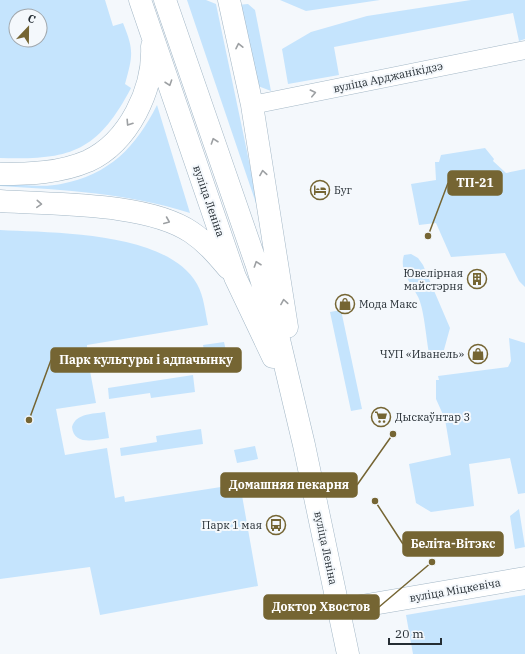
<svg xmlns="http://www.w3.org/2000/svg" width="525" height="654" viewBox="0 0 525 654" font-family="'IBM Plex Serif',serif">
  <rect width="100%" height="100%" fill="#f4f8fc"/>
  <path fill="#c5e4fd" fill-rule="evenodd" d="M0,0H105L113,26L123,23C134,50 133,55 125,84L131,88C97,153 69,160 0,158ZM16,16H40V40H16Z
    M187,0H206L216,4L261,218Z
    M280,0H380L306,11Z
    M471,0H525V39L519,41L513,13L334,47L339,75L288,84L282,49L311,32L367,16Z
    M248,4L255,10L271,91L253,84L237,5Z
    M157,105L190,213C128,193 64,190 0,186V183C18,184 44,188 61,184C109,175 136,147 157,105Z
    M485,148L494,159L493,161L506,173L525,169V287L519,281L505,253L451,257L436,223L419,225L411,184L436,180L435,162H439L441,155Z
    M0,230C54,233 167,231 197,284C204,296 205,312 208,325L87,345V355L96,403L56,409L65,455L107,448L115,498L124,496L125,502L240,484L258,586L100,615L90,567L0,579Z
    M411,254L418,258L423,265L450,328L442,357L429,353C426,338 424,306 417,295C410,281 399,271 404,255Z
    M341,310L362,409L351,411L330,312Z
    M509,338L525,343V493L518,494L510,458L469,464L474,506L431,512L416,503L409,464L451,455L445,419L436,399V380H439L438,376L508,367L511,361Z
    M224,342L227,355L206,359L203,345Z
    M193,375L195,392L151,398L150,393L109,399L108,388Z
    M105,412L109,438C95,440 74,446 72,427C76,413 93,414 105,412Z
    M201,429L203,444L121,456L120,448L157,442L156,436Z
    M255,446L258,459L237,463L234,450Z
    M519,509L525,547L515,549L510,516Z
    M525,595V654H413L406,615Z"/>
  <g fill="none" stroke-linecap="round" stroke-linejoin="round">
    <g stroke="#a3b7c6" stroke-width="19">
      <path id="street" d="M252,105L525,50"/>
    </g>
    <g stroke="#a3b7c6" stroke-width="23">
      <path id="secondary" d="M338,610L525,578"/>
    </g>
    <g stroke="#a3b7c6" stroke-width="23">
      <path id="primary" d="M140,0L235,277L273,357
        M165,0L257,266L276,327L304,445L348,654
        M229,0L252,105L287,327
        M0,174C30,174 60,173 88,161C129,142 154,89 152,46
        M0,201C54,205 146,202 191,232C206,242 217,255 228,268"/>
    </g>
    <use href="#street" stroke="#fff" stroke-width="18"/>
    <use href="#secondary" stroke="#fff" stroke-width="22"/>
    <use href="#primary" stroke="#fff" stroke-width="22"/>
  </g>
  <defs><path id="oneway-chevron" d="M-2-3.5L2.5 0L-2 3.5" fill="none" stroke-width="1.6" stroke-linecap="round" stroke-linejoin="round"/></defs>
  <g stroke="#9da0a3">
    <use href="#oneway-chevron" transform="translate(239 46) rotate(-102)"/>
    <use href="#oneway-chevron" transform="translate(169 83) rotate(71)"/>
    <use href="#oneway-chevron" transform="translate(313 93) rotate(-13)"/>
    <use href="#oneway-chevron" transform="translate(129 123) rotate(123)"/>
    <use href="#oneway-chevron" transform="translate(214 141) rotate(-109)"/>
    <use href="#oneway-chevron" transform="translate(263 173) rotate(-99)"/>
    <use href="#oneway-chevron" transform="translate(39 204) rotate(4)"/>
    <use href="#oneway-chevron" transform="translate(167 221) rotate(23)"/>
    <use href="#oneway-chevron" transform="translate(257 264) rotate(-109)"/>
    <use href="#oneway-chevron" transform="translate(284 302) rotate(-99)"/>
  </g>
  <defs>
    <g id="hotel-ring" transform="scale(1)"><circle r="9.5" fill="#f4f8fc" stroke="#756533" stroke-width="1.5"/><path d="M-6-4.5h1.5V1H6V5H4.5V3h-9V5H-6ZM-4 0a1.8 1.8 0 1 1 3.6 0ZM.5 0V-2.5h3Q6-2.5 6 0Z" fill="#756533"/></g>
    <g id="building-ring" transform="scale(1)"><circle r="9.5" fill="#f4f8fc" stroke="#756533" stroke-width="1.5"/><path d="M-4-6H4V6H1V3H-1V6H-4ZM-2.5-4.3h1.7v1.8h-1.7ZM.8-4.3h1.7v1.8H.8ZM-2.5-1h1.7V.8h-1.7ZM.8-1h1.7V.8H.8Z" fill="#756533"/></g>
    <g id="shop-ring" transform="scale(1)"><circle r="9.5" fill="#f4f8fc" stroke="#756533" stroke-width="1.5"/><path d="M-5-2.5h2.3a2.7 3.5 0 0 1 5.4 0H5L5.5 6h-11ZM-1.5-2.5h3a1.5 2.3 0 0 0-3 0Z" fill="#756533"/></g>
    <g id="supermarket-ring" transform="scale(1)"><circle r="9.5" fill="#f4f8fc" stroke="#756533" stroke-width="1.5"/><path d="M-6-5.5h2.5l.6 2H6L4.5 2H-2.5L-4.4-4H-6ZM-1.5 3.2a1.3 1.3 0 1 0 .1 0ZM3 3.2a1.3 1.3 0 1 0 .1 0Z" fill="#756533"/></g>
    <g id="bus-ring" transform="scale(1)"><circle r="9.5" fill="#f4f8fc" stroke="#756533" stroke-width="1.5"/><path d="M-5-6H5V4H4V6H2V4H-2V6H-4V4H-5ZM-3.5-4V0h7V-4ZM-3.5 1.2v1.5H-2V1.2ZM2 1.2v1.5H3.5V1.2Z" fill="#756533"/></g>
  </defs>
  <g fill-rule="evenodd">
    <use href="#hotel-ring" x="320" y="190"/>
    <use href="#building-ring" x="477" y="279"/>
    <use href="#shop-ring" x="345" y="304"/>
    <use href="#shop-ring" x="478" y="354"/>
    <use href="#supermarket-ring" x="381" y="417"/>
    <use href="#bus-ring" x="276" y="525"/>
  </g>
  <g text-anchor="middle" stroke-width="4" stroke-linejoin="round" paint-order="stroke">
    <g font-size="11" fill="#252d33" stroke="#f4f8fc">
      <text transform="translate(388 77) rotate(-12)" y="4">вуліца Арджанікідзэ</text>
      <text transform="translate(209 201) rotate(71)" y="4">вуліца Леніна</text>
      <text transform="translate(326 548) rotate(78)" y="4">вуліца Леніна</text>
      <text transform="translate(455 590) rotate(-10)" y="4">вуліца Міцкевіча</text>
    </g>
    <g font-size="11" fill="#252d33" stroke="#f4f8fc" text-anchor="start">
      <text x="334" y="194">Буг</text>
      <text x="463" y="277" text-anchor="end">Ювелірная<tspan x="463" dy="13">майстэрня</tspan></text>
      <text x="359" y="308">Мода Макс</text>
      <text x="464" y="358" text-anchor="end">ЧУП «Иванель»</text>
      <text x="395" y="421">Дыскаўнтар 3</text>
      <text x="262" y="529" text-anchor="end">Парк 1 мая</text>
    </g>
  </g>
  <path fill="none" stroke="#756533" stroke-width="1.5" d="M428 236L448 183M29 420L51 360M393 434L357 485M375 501L403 544M432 562L379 607"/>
  <g fill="#756533" stroke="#f4f8fc" stroke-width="1.5">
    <circle cx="428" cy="236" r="4"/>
    <circle cx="29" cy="420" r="4"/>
    <circle cx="393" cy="434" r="4"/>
    <circle cx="375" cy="501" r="4"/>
    <circle cx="432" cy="562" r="4"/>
  </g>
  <g fill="#756533" stroke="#756533" stroke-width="1.5">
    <rect x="448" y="171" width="54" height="24" rx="4"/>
    <rect x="51" y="348" width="190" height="24" rx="4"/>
    <rect x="221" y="473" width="136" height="24" rx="4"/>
    <rect x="403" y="532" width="100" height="24" rx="4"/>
    <rect x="264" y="595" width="115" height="24" rx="4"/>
  </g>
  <g font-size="12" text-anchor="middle" font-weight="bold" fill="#fff">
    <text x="475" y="187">ТП-21</text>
    <text x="146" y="364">Парк культуры і адпачынку</text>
    <text x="289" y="489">Домашняя пекарня</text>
    <text x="453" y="548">Беліта-Вітэкс</text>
    <text x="321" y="611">Доктор Хвостов</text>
  </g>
  <g transform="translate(28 28) rotate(22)"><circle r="19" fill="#f4f8fc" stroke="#a1a7ac"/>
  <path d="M0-3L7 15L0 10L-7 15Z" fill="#756533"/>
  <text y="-6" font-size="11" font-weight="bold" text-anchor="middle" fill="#252d33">С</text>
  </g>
  <path d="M389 638v6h52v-6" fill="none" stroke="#252d33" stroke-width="2"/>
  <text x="395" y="638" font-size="12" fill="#252d33" stroke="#f4f8fc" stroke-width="3" paint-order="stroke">20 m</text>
</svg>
